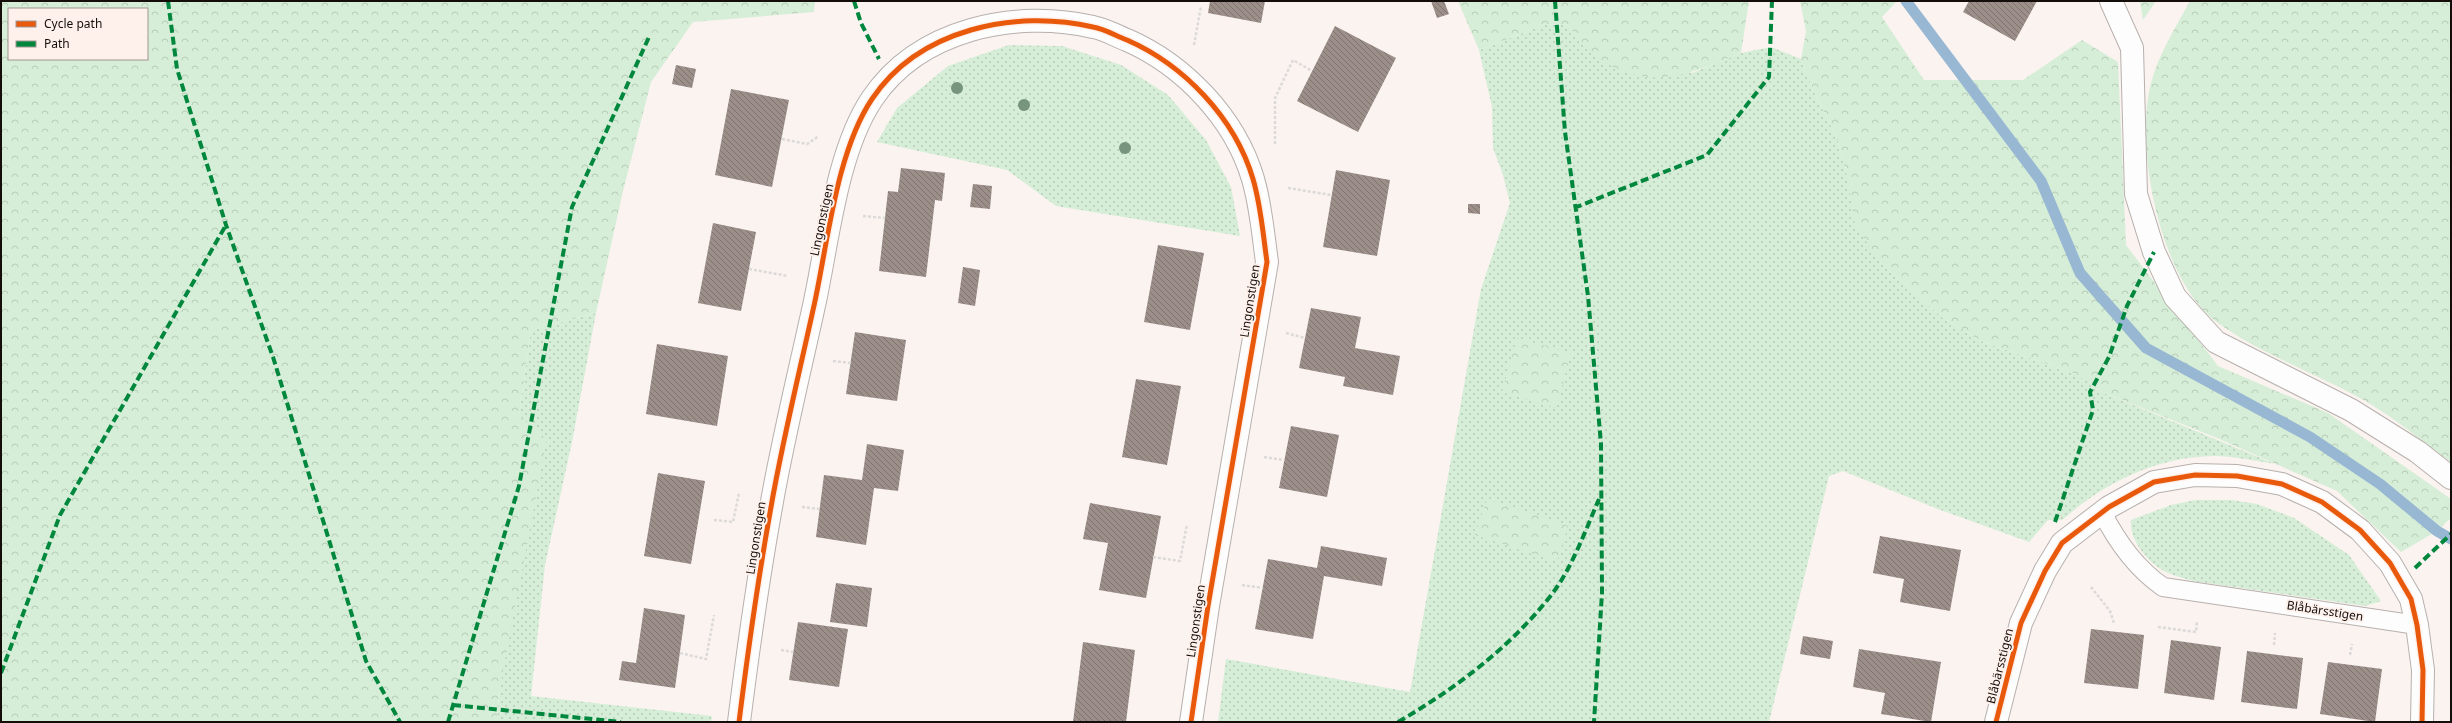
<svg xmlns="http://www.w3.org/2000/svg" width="2452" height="723" viewBox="0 0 2452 723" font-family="'Noto Sans',sans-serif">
  <defs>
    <pattern id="grass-dots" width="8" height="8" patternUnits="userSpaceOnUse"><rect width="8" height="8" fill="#d6eed7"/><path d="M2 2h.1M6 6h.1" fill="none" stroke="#b7cbb7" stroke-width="1.8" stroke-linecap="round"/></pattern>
    <pattern id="forest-crowns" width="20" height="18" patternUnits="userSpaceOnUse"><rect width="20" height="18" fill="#d6eed7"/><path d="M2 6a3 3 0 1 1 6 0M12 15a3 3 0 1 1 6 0" fill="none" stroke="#b7cbb7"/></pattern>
    <pattern id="building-back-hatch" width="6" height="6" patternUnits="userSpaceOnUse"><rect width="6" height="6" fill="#9c8f8a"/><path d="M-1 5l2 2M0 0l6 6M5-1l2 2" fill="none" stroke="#7e736f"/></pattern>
  </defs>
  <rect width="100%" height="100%" fill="#faf3f0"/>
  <path fill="url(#grass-dots)" d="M1566,24L1576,35L1692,73L1741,53L1771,47L1801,59L1814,92L1837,138L1846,172L1881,263L1943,318L1981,341L2076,374L2102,392L2275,464C2256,461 2234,456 2214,456C2155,457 2106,482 2062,520H2048L2029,542L1938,509L1843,471L1829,476L1769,722H1218L1226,659L1410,692L1481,289L1510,203L1503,175L1493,148L1492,107L1479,50L1543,25Z
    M1009,45L1062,46L1121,65L1168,95L1206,140L1231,187L1240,236L1056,206L1007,170L877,142L897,108L948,66Z
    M596,313L572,442L545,565L531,696L712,716L711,722H497L519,416L531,330Z
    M2196,500H2231L2257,504L2294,518L2349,555L2381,601L2365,606L2193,581C2184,578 2174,576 2166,572C2148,563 2129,540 2131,520L2171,505Z"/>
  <path fill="url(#forest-crowns)" fill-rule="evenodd" d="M1,1H815L814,12L693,22L651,82L623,191L596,313L531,330L519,416L547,439L499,692L497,722H1ZM9,9H147V59H9Z
    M1458,1H1749L1741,53C1693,73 1651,92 1603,61C1589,52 1577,36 1566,24L1543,25L1479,50Z
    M1800,1H1897L1882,17L1924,80H2023L2082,40L2118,62L2126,245L2218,366L2328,413L2451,499V518L2437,531L2401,552L2337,491L2217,438L2102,392L2076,374L1981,341L1943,318L1881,263L1855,225L1846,172L1837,138L1814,92L1801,59L1806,31Z
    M2140,1H2156L2143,20Z
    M2190,1H2451V462C2423,442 2396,419 2367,402C2318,374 2264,356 2218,323C2160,282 2134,148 2151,83C2159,53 2176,27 2190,1Z
    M1517,338L1571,353L1556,408L1502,392Z
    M1487,499L1568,526L1557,562L1475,535Z"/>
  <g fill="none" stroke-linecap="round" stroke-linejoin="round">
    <path stroke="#97b7d3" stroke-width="11" d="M1906,1L2041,181L2080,273L2146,348L2310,437L2380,484L2437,531L2451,539"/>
  </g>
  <path fill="url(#building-back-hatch)" d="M1210,1H1265L1261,23L1208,13Z
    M1431,1H1444L1449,14L1437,18Z
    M1969,1H2037L2015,41L1963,12Z
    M1335,26L1396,58L1358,132L1297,101Z
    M676,65L696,69L692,88L672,84Z
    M731,89L789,100L772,187L715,175Z
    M901,168L945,173L942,201L935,200L926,277L879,271L888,191L898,192Z
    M1336,170L1390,180L1377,256L1323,247Z
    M973,184L992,186L990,209L970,207Z
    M1468,204H1480V214L1468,213Z
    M713,223L756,232L741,311L698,303Z
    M1158,245L1204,253L1190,330L1144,322Z
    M963,267L980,270L975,306L958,303Z
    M1311,308L1361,317L1355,348L1400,356L1393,395L1343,386L1345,377L1299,368Z
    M855,332L906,340L897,401L846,394Z
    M657,344L728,356L717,426L646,414Z
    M1136,379L1181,386L1167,465L1122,457Z
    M1291,426L1339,435L1327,497L1279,488Z
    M867,444L904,450L898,491L874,488L866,545L816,537L824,475L862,480Z
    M658,473L705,481L691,564L644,556Z
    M1090,503L1161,516L1146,598L1099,590L1108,543L1083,539Z
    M1880,536L1961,550L1950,611L1900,602L1904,579L1873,573Z
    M1321,546L1387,558L1382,586L1324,576L1313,639L1255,629L1268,559L1317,568Z
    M836,583L872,588L867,627L830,622Z
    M644,608L685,615L675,688L619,680L622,661L636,663Z
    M798,622L848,629L839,687L789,680Z
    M2091,629L2144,635L2138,689L2084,683Z
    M1803,636L1833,641L1830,659L1800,654Z
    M2171,640L2221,647L2214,700L2164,693Z
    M1083,642L1135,650L1126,722H1073Z
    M1859,649L1941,662L1931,722L1881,714L1885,693L1853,687Z
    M2247,651L2303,658L2297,709L2241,702Z
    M2328,662L2382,669L2375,722L2320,714Z"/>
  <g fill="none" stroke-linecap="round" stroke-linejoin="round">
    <g stroke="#b7b0ad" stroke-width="20">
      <path id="service" d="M2102,512C2116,540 2137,569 2163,587L2417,625"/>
    </g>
    <g stroke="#b7b0ad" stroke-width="24">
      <path id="minor" d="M2111,1L2132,48L2136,194L2154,252L2175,297L2216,342L2351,410L2418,452L2451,478
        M739,722C748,650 758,579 771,507C783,438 800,370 815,301C828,240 837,151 872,99C919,29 1015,9 1093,27C1105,29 1116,36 1127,40C1184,65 1235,118 1253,179C1261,206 1263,234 1267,262L1208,606L1191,722
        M1996,722L2021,623L2045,571L2062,543L2109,507L2154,482L2195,475L2237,476L2282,484L2322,502L2360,530L2390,563L2411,599L2417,625L2423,670L2422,722"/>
    </g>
    <path stroke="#dcdad9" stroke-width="2.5" stroke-dasharray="3 2" stroke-linecap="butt" d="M1194,45L1201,6
      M782,139L807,144L819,136
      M1275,144V98L1293,60L1312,71
      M1288,188L1331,195
      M863,216L885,218
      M749,269L788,276
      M1286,333L1305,338
      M833,361L851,363
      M1264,457L1284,460
      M802,507L819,509
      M714,520L733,522L739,493
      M1153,557L1180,561L1187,524
      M1242,585L1263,588
      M2091,587L2110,611L2114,623
      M2158,627L2196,632L2197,621
      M2274,645L2275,633
      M781,650L793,652
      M680,653L706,659L714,615
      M2350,655L2352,644"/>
    <use href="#service" stroke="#fefdfd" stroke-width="18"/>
    <use href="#minor" stroke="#fefdfd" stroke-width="22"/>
    <path stroke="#00873e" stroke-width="4" stroke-dasharray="8 4" stroke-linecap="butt" d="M168,1L177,69L226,225L273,357L366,661L400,722
      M854,1L861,23L879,59
      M1555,1L1565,132L1588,296L1601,444L1602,593L1594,722
      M1574,208L1707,155L1769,77L1772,1
      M2055,522L2093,410L2090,392L2109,357L2127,306L2154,252
      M2415,568L2451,534
      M1,673L60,515L226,225
      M453,705L621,722
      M448,722L519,486L572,207L649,37
      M1398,722C1456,688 1510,648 1552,594C1572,568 1586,529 1599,499"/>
    <g stroke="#fef1ec" stroke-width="8">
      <path id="cycleway" d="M739,722C748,650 758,579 771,507C783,438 800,370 815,301C828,240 837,151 872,99C919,29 1015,9 1093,27C1105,29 1116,36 1127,40C1184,65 1235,118 1253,179C1261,206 1263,234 1267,262L1208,606L1191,722
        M1996,722L2021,623L2045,571L2062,543L2109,507L2154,482L2195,475L2237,476L2282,484L2322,502L2360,530L2390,563L2411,599L2417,625L2423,670L2422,722"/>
    </g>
    <use href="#cycleway" stroke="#e8590c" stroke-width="5"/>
  </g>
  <g fill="#77947e">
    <circle cx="957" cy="88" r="6"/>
    <circle cx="1024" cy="105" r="6"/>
    <circle cx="1125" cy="148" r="6"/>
  </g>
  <g text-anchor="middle" stroke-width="4" stroke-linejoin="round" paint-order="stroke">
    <g font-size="12" fill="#140d0a" stroke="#fef1ec">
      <text transform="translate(822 220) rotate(-78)" y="4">Lingonstigen</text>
      <text transform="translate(1250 301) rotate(-81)" y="4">Lingonstigen</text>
      <text transform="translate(756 538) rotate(-81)" y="4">Lingonstigen</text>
      <text transform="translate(2325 611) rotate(9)" y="4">Blåbärsstigen</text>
      <text transform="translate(1196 621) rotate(-82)" y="4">Lingonstigen</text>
      <text transform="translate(2000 666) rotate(-76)" y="4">Blåbärsstigen</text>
    </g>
  </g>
  <rect width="2452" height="723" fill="none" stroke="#140d0a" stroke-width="4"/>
  <rect x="8" y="8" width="140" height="52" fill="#fef1ec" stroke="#a09692"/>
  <rect x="16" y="21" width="20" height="6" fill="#e8590c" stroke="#a09692"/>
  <text x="44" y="28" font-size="12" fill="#140d0a">Cycle path</text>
  <rect x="16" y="41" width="20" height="6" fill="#00873e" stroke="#a09692"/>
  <text x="44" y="48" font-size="12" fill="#140d0a">Path</text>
</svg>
